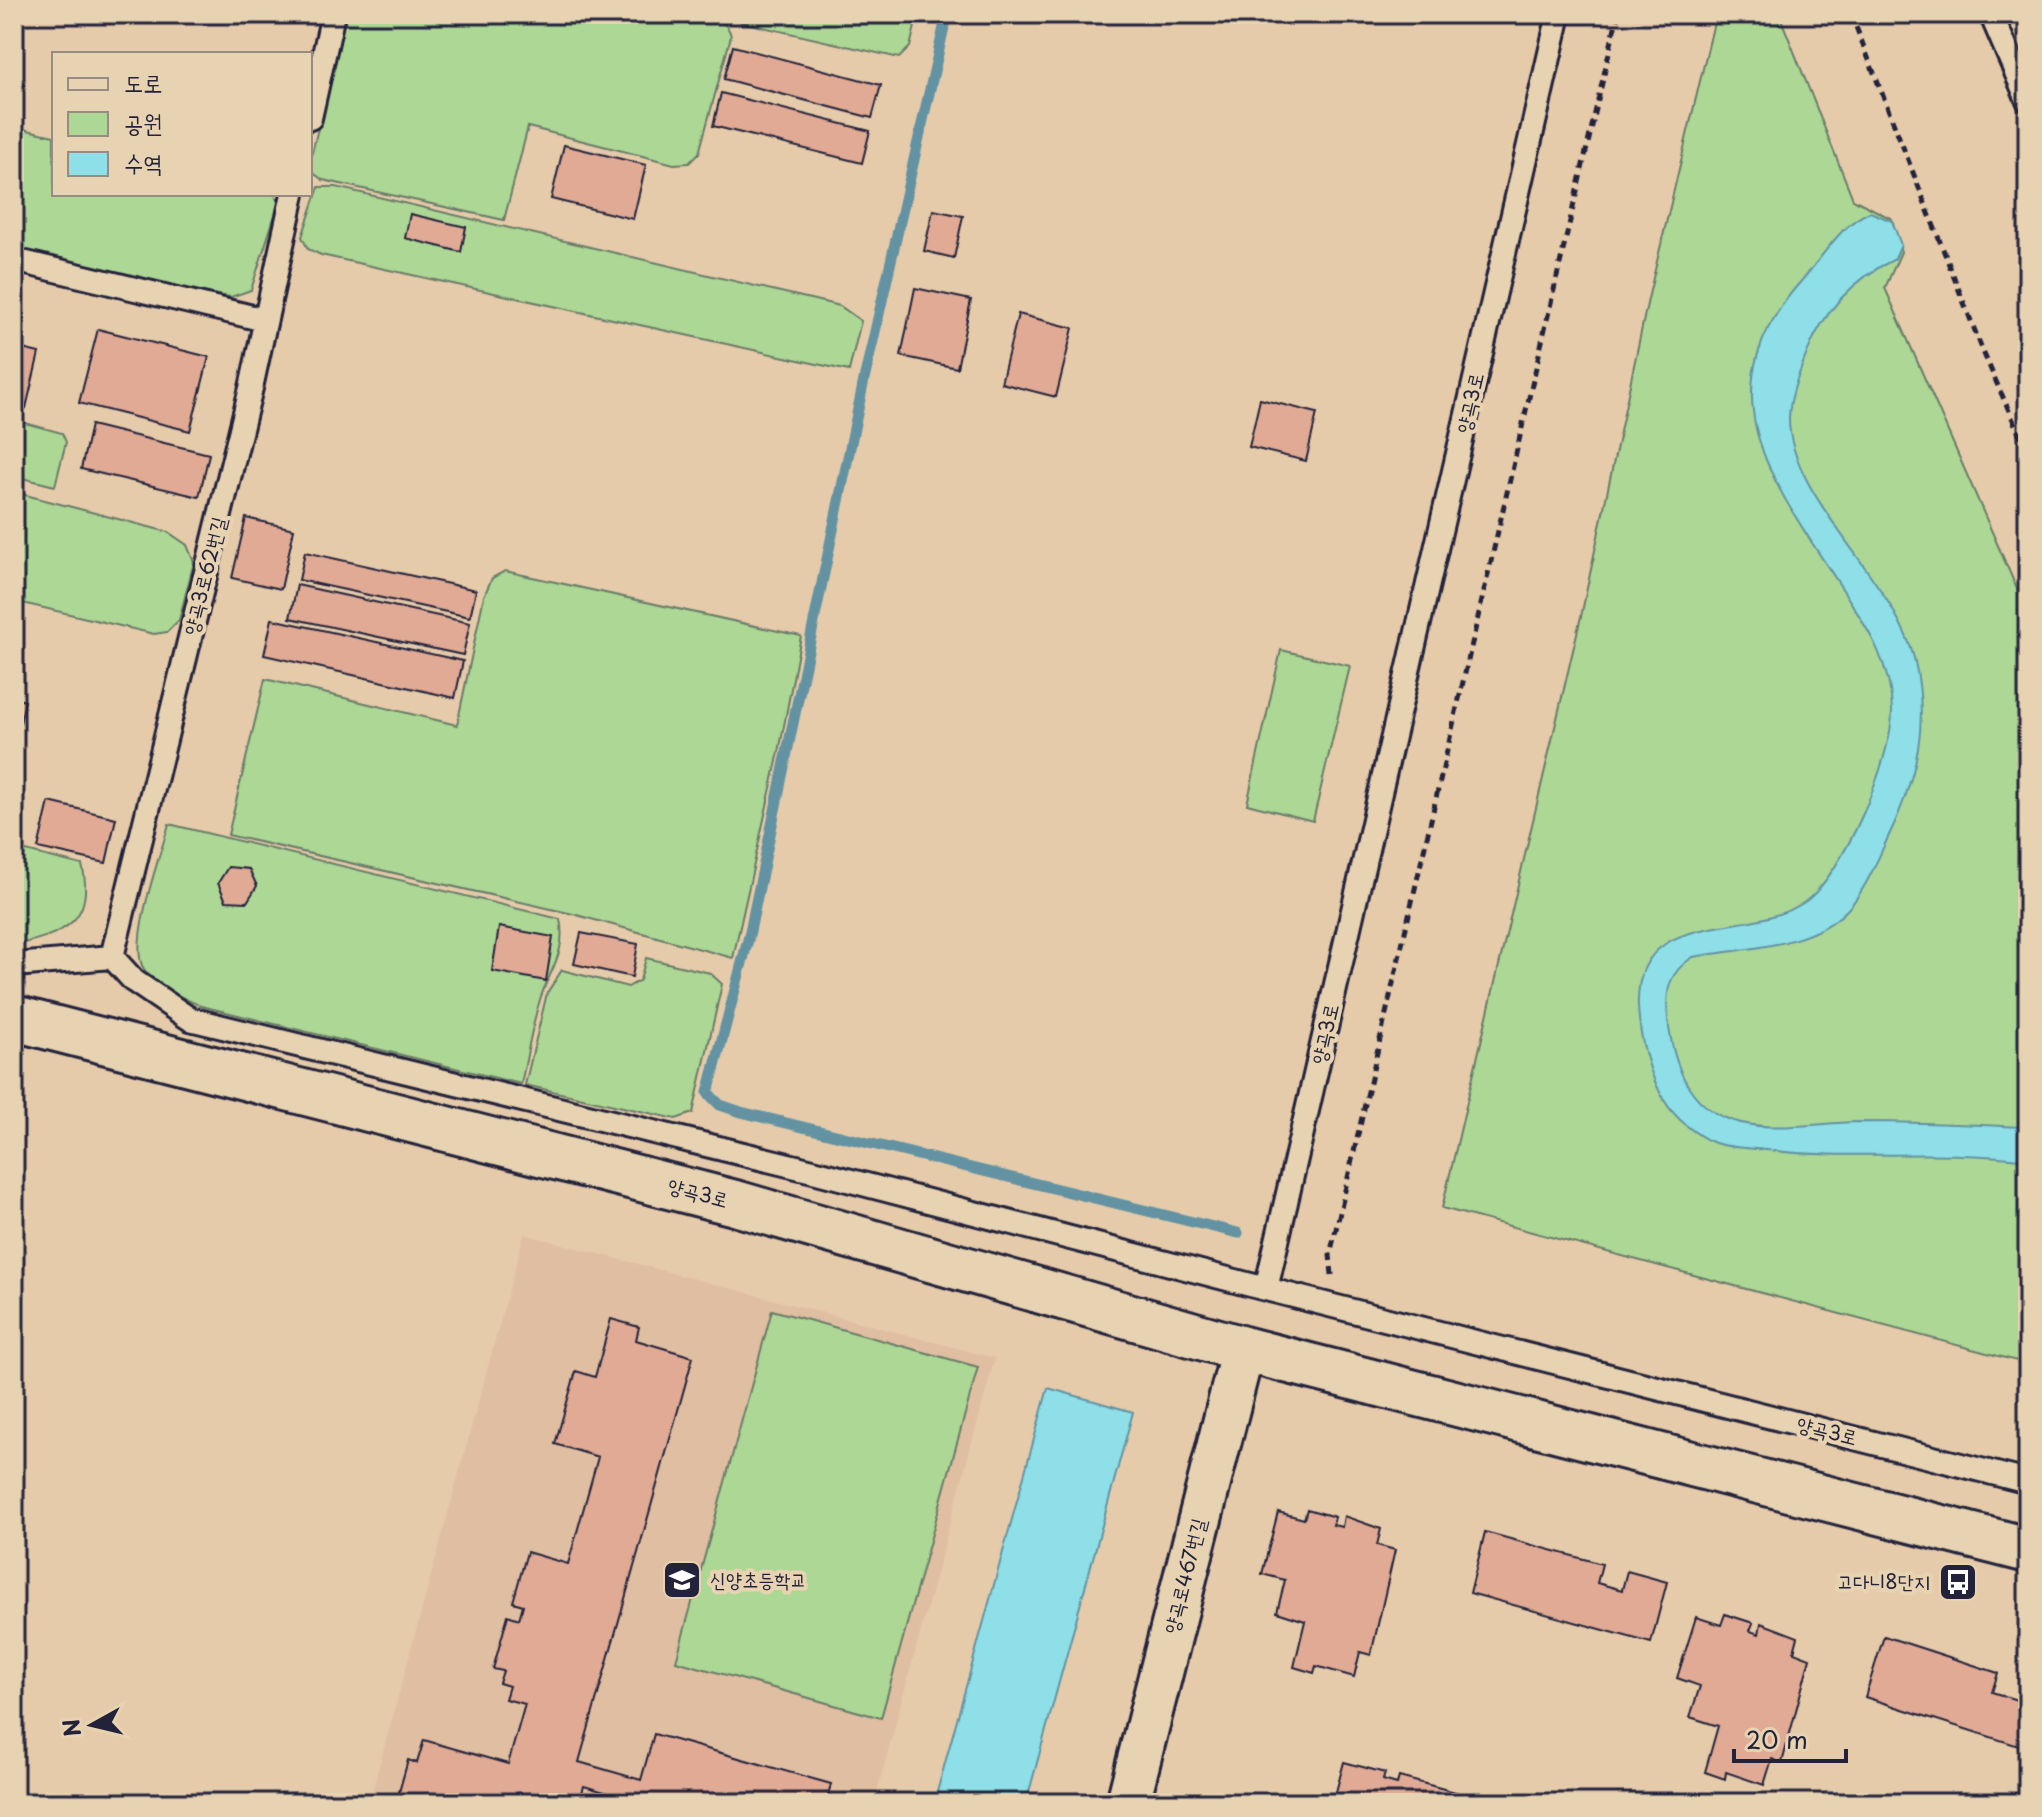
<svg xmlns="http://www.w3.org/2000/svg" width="2042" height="1817" viewBox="0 0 2042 1817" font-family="'Playpen Sans','Poor Story',sans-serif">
  <rect width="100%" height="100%" fill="#e6cbab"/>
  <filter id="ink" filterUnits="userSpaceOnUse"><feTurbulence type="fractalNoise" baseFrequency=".0125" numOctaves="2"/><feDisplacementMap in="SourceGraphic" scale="16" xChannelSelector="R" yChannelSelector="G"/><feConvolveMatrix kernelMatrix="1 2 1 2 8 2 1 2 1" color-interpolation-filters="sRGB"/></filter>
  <g filter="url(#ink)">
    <path fill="#e0bea2" d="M524,1234L995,1358L874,1803H369Z"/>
    <path fill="#add795" stroke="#687c68" stroke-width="2" d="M346,14H696C711,18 727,18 731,36L699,153L689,163L674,164L528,127L504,220L323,180L312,172L311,157Z
      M735,14H918L910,47L899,58L741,22Z
      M1716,14H1779L1853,199L1892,219L1901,252L1885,288L2028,614V1364L1442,1208L1582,612L1648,299Z
      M14,127L54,136V194H274L279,202L251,290L231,297L205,293L14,252Z
      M319,187H336L840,306L861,321L849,371L321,255L308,249L302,237Z
      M14,420L62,433L66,442L55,486L14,476Z
      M14,492L168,532L187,545L194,562L179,620L167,632L154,634L14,601Z
      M505,571L801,636L779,752L733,958L573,914L228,835L265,679L457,725L484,596L492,578Z
      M1281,650L1350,666L1313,821L1247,804Z
      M169,824L560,919C566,948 554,965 543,991C532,1020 528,1054 521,1084L201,1006C181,997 158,988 144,969C127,945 161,853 169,824Z
      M14,848L82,865C96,921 63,935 14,945Z
      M646,958L710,973L722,984L693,1113L676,1119L525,1085L547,993L562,970L628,987L640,980Z
      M772,1310L978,1367L881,1718L676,1661Z"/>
    <path fill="#8edfe7" stroke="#6393a2" stroke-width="2" d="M1870,212L1892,221L1901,245L1895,259C1854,278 1823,312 1807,353C1799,374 1790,395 1789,417C1787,496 1896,580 1915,662C1929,723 1917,775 1891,831C1879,856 1866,890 1847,910C1810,948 1743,948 1693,957C1669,972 1665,990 1668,1019C1672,1057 1684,1098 1721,1116C1759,1135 1814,1123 1855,1122C1910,1122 1965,1124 2020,1127L2028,1128V1160C1942,1148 1853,1161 1766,1150C1750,1148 1730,1148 1715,1143C1696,1136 1674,1117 1664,1100C1648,1071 1640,1040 1638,1007C1634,906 1745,940 1803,903C1843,877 1893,756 1892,710C1891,662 1866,626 1841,587C1773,483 1701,393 1802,280C1823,257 1841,223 1870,212Z
      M1048,1388L1133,1412L1026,1803H934Z"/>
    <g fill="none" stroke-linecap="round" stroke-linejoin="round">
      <path stroke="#6393a2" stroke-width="11" d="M947,14L864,380L749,936L708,1093L720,1105L741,1112L1238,1233"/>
    </g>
    <path fill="#e0aa95" stroke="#22223b" stroke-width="2" d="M733,46L881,85L872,118L724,79Z
      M721,93L870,131L862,163L713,126Z
      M564,145L646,165L633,219L551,199Z
      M933,210L963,216L954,258L924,251Z
      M410,214L466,227L461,252L405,238Z
      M915,288L971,300L957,368L901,356Z
      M1018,314L1073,328L1056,397L1001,383Z
      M98,329L209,357L190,431L79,403Z
      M14,347L39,353L26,408L14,405Z
      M1260,399L1317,413L1306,461L1249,447Z
      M91,425L209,454L199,497L81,469Z
      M246,518L294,529L281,589L232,578Z
      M305,552L476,590L470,617L299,580Z
      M297,585L470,623L463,655L290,618Z
      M272,619L463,661L455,698L264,655Z
      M14,698L25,701L19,728L14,727Z
      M49,802L116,818L106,863L38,848Z
      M228,867L249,869L257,886L247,902L226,901L218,883Z
      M499,927L553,937L546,981L492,971Z
      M581,933L638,944L632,977L574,964Z
      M611,1319L639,1327L636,1340L693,1357L579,1762L641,1780L654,1734L831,1784L826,1803H642L584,1786L579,1803H396L408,1760L417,1763L424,1740L508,1764L525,1704L505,1699L509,1686L499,1683L503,1671L493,1669L508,1615L519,1619L523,1605L513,1602L527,1552L568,1564L598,1457L555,1444L576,1371L595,1377Z
      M1307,1509L1335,1517L1333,1525L1342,1527L1344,1516L1381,1529L1377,1545L1395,1550L1371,1655L1360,1652L1354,1677L1316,1666L1314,1673L1294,1667L1305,1621L1277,1612L1285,1580L1262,1574L1278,1512L1304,1519Z
      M1485,1532L1602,1564L1597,1583L1622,1590L1627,1571L1667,1582L1651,1643L1470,1593Z
      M1725,1614L1753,1623L1750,1631L1759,1634L1761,1623L1798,1637L1794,1652L1810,1658L1782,1763L1772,1759L1764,1785L1726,1772L1725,1779L1705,1772L1718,1726L1690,1717L1700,1686L1677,1678L1696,1617L1721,1625Z
      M1884,1636L1998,1673L1992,1692L2017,1700L2023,1680L2028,1682V1749L1865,1697Z
      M1344,1762L1385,1773L1383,1780L1397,1784L1399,1777L1478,1798L1477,1803H1333Z"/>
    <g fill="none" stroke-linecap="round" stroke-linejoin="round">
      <g stroke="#22223b" stroke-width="28">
        <path id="lane" d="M1559,14L1266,1289L2028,1482
          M1991,14L2028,100
          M310,118L333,14
          M14,260L265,320
          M112,957L134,981L190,1019L813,1171L1266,1289
          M112,957L251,388L293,194
          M14,965L112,957"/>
      </g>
      <g stroke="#22223b" stroke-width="48">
        <path id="street" d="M1128,1803L1243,1349"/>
      </g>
      <g stroke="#22223b" stroke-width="50">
        <path id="secondary" d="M14,1018L735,1203L1243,1349L2028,1550"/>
      </g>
      <path stroke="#22223b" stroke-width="5" stroke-dasharray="8 6" stroke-linecap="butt" d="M1851,14L1984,354L2028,454
        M1332,1275L1330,1255L1618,14"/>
      <use href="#lane" stroke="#e7d3b1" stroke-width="22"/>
      <use href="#street" stroke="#e7d3b1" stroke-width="42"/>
      <use href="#secondary" stroke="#e7d3b1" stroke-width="44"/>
    </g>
  </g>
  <defs>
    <g id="school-square" transform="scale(2)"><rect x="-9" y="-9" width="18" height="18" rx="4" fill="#22223b" stroke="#e7d3b1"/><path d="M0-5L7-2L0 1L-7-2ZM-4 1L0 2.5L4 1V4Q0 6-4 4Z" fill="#fff"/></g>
    <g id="bus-square" transform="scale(2)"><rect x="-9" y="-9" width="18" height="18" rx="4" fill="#22223b" stroke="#e7d3b1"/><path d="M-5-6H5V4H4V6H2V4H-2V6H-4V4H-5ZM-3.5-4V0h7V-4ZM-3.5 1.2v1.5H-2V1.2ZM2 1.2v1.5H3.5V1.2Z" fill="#fff"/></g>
  </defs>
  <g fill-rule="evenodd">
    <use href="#school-square" x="682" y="1580"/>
    <use href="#bus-square" x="1958" y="1582"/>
  </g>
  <g text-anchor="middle" stroke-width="8" stroke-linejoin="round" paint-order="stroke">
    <g font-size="20" fill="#22223b" stroke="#e7d3b1">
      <text transform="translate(1470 403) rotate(-77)" y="7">양곡3로</text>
      <text transform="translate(205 576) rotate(-76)" y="7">양곡3로62번길</text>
      <text transform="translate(1325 1034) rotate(-77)" y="7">양곡3로</text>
      <text transform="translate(698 1193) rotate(15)" y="7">양곡3로</text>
      <text transform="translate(1827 1431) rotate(14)" y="7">양곡3로</text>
      <text transform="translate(1185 1576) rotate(-76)" y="7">양곡로467번길</text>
    </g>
    <g font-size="20" fill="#22223b" stroke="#e7d3b1" text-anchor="start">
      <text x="710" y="1587">신양초등학교</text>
      <text x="1930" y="1589" text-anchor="end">고다니8단지</text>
    </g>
  </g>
  <rect width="2042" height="1817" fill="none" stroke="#e7d3b1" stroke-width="48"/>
  <rect x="24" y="24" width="1994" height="1769" fill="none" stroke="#22223b" stroke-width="3" filter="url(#ink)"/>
  <rect x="52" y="52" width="260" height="144" fill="#e7d3b1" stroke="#988c82" stroke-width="2"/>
  <rect x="68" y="78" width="40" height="12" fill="#e7d3b1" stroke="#988c82" stroke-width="2"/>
  <text x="124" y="92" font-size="24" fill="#22223b">도로</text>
  <rect x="68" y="112" width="40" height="24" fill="#add795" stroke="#988c82" stroke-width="2"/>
  <text x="124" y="132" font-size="24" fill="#22223b">공원</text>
  <rect x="68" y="152" width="40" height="24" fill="#8edfe7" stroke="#988c82" stroke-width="2"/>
  <text x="124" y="172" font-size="24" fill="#22223b">수역</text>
  <g transform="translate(92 1725) rotate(262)" stroke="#e7d3b1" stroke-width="6" paint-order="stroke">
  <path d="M0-6L14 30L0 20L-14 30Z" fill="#22223b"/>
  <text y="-12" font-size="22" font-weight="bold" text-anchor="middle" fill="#22223b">N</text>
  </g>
  <path d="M1734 1749v12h112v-12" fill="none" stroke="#22223b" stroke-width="4"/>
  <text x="1746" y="1749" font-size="24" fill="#22223b" stroke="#e7d3b1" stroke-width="6" paint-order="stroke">20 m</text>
</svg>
